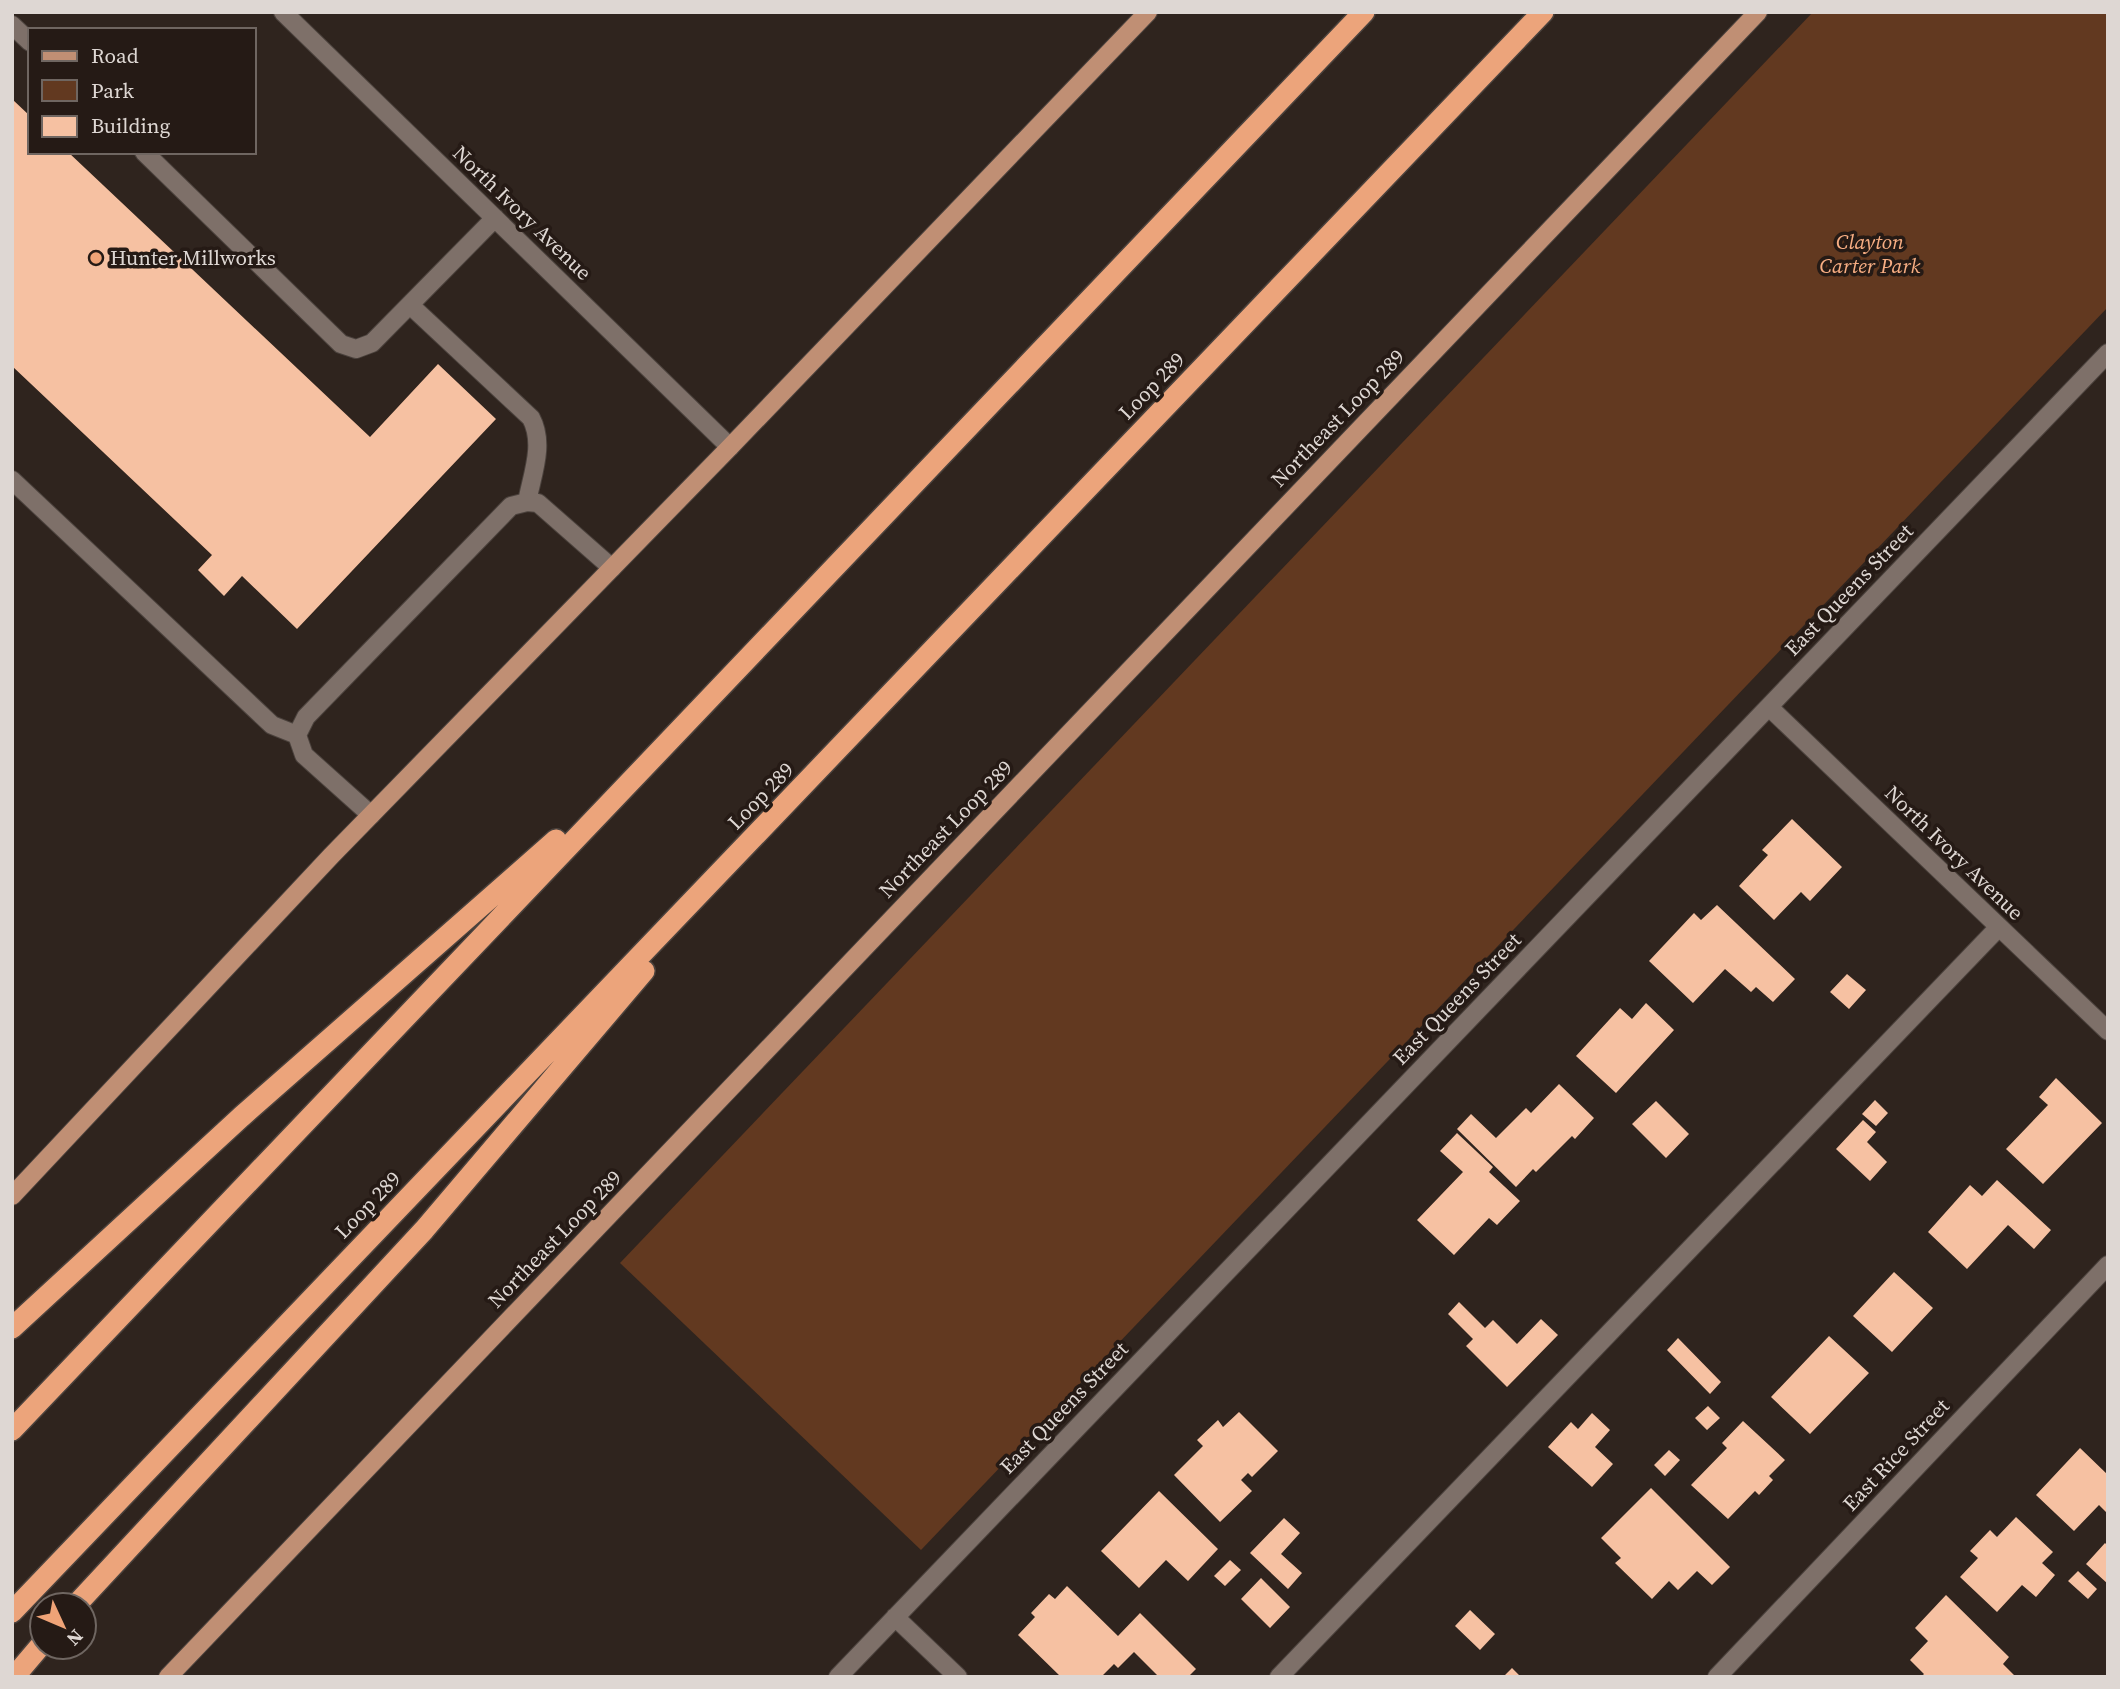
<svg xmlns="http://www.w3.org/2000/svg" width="2120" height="1689" viewBox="0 0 2120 1689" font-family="'Source Serif 4',serif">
  <rect width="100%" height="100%" fill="#2f241e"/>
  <path fill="#623920" d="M1813,12H2108V307L921,1550L620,1263Z"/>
  <path fill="#f6c1a2" d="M12,99L30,116V152H68L370,437L438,364L496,419L297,629L242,576L224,596L198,570L212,555L12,366Z
    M1792,819L1842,867L1810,901L1801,892L1774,920L1739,886L1768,855L1762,850Z
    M1717,905L1795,979L1773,1002L1756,987L1751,992L1725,969L1693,1003L1649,961L1694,913L1701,920Z
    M1847,974L1866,990L1849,1009L1830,992Z
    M1646,1003L1674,1030L1616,1093L1576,1056L1620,1008L1632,1019Z
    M2056,1078L2102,1123L2043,1184L2006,1149L2048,1105L2039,1097Z
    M1559,1084L1594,1118L1575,1139L1572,1136L1536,1172L1533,1169L1516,1187L1457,1129L1471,1114L1496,1138L1526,1108L1531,1113Z
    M1875,1100L1888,1113L1876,1126L1862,1114Z
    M1656,1101L1689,1134L1666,1158L1632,1124Z
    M1863,1120L1876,1132L1867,1142L1887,1162L1870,1181L1836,1149Z
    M1457,1133L1493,1167L1489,1172L1520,1201L1497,1225L1489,1218L1454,1255L1417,1220L1463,1172L1440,1151Z
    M1997,1180L2051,1230L2034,1249L2008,1225L1967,1269L1928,1232L1970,1185L1982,1196Z
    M1894,1272L1933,1308L1892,1352L1853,1316Z
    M1459,1302L1485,1328L1493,1320L1517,1344L1541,1319L1558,1335L1507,1387L1466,1346L1473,1339L1448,1314Z
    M1829,1336L1869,1373L1810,1434L1771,1397Z
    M1678,1338L1721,1382L1710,1394L1667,1350Z
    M1708,1406L1720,1418L1707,1430L1695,1418Z
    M1239,1412L1278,1451L1252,1477L1248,1473L1241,1480L1252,1491L1220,1522L1174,1475L1203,1446L1197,1440L1218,1420L1223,1427Z
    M1592,1413L1610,1430L1595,1447L1613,1464L1592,1487L1548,1447L1571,1422L1578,1429Z
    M1743,1421L1785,1460L1769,1476L1773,1480L1759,1495L1755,1491L1728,1519L1691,1485L1727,1448L1722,1443Z
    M2080,1448L2108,1475V1514L2099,1505L2074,1531L2036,1495Z
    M1669,1450L1680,1460L1665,1476L1654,1465Z
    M1651,1488L1730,1567L1712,1585L1697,1571L1678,1590L1669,1581L1652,1599L1615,1563L1621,1558L1601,1538Z
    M1159,1491L1218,1549L1188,1581L1166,1560L1139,1588L1101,1551Z
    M2016,1517L2053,1552L2042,1563L2055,1575L2036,1597L2022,1585L1997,1612L1960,1577L1978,1558L1970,1551L1990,1530L1997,1537Z
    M1284,1518L1300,1533L1281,1554L1302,1573L1288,1589L1250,1553Z
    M2105,1543L2108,1546V1584L2086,1564Z
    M1230,1560L1241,1570L1225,1586L1214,1576Z
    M2078,1571L2097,1589L2088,1599L2068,1581Z
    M1261,1578L1290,1607L1270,1628L1241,1599Z
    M1067,1586L1118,1636L1140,1613L1196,1669L1188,1677H1159L1134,1652L1118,1668L1114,1664L1101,1677H1061L1018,1635L1035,1617L1031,1613L1049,1594L1055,1599Z
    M1946,1595L2009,1657L2003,1664L2016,1677H1921L1924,1674L1910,1660L1928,1641L1915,1628Z
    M1470,1610L1495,1634L1480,1650L1455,1626Z
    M1512,1668L1521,1677H1503Z"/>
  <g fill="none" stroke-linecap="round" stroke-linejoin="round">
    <g stroke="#4b423d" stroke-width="20">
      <path id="minor" d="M283,12L730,447
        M12,25L30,42
        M144,152L341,344L356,349L372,343L495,218
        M410,305L531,418C545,444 532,475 527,502
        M12,480L272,725L297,735L304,755L371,815
        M1769,707L2108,1031
        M297,735L306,717L511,506L527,502L538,503L612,568
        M895,1617L958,1677
        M838,1677L2108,353
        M1279,1677L1999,927
        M1717,1677L2108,1265"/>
    </g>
    <g stroke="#4b423d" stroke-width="20">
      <path id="major" d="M12,1196L331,856L730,447L1148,12
        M168,1677L1758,12"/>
    </g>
    <g stroke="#4b423d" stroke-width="24">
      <path id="highway" d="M12,1328L241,1117L556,840
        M12,1430L1364,12
        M76,1605L424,1230L644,971
        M12,1612L1543,12
        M14,1677L42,1644"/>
    </g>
    <use href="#minor" stroke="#7e7069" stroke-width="18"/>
    <use href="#major" stroke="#c08f74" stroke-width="18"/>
    <use href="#highway" stroke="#eca47b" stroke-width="21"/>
  </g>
  <circle fill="#efa377" stroke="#251a15" stroke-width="2.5" cx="96" cy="258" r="7"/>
  <g text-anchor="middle" stroke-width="7" stroke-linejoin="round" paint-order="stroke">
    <g font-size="21" fill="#ded7d3" stroke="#251a15">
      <text transform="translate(522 213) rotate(44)" y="7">North Ivory Avenue</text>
      <text transform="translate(1152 386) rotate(-46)" y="7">Loop 289</text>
      <text transform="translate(1338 418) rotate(-46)" y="7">Northeast Loop 289</text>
      <text transform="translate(1849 590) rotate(-46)" y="7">East Queens Street</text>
      <text transform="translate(761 796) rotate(-46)" y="7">Loop 289</text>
      <text transform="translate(946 829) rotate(-46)" y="7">Northeast Loop 289</text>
      <text transform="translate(1954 853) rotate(44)" y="7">North Ivory Avenue</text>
      <text transform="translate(1457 999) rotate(-46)" y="7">East Queens Street</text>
      <text transform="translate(368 1205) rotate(-46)" y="7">Loop 289</text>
      <text transform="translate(555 1239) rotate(-46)" y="7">Northeast Loop 289</text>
      <text transform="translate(1064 1408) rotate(-46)" y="7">East Queens Street</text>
      <text transform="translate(1896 1455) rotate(-47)" y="7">East Rice Street</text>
    </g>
    <g font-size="21" font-style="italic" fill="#f8ae83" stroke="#251a15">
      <text x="1870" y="249">Clayton<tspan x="1870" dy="24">Carter Park</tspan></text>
    </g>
    <g font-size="21" fill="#ded7d3" stroke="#251a15" text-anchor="start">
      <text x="110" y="265">Hunter Millworks</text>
    </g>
  </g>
  <rect width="2120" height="1689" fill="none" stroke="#ded7d3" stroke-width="28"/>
  <rect x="28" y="28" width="228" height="126" fill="#251a15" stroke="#6f6661" stroke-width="2"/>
  <rect x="42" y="51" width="35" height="10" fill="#c08f74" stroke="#6f6661" stroke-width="2"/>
  <text x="91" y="63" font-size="21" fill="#ded7d3">Road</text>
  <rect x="42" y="80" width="35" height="21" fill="#623920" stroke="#6f6661" stroke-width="2"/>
  <text x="91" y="98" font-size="21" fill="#ded7d3">Park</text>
  <rect x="42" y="116" width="35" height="21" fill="#f6c1a2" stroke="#6f6661" stroke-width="2"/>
  <text x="91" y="133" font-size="21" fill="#ded7d3">Building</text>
  <g transform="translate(63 1626) rotate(134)"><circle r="33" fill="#251a15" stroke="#6f6661" stroke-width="2"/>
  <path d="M0-5L12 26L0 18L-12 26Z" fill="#efa377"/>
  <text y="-10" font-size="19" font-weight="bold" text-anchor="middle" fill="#ded7d3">N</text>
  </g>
</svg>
